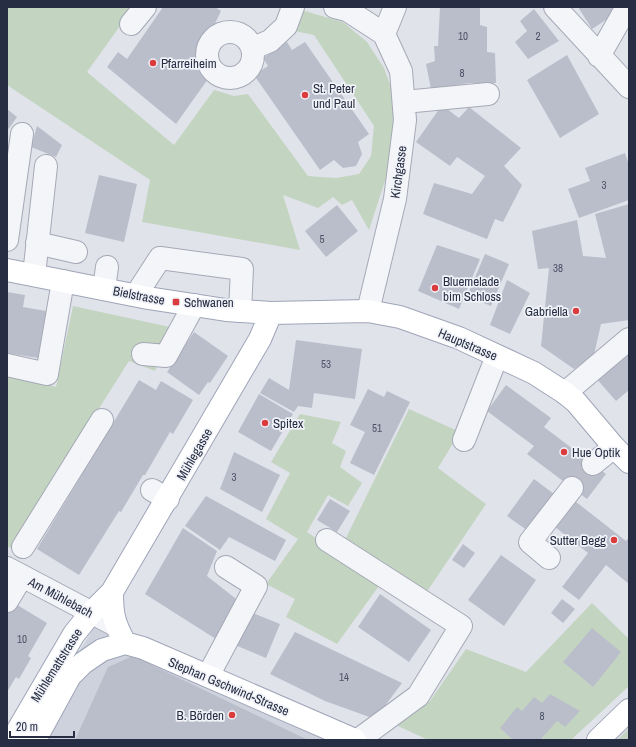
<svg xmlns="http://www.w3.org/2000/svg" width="636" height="747" viewBox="0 0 636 747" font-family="'Archivo Narrow',sans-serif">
  <rect width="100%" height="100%" fill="#e1e3eb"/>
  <path fill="#ced2dd" d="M96,624L344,740H25Z"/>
  <path fill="#c3d5c1" d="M7,7H136L125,19L87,72L174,145L214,90L234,96L248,94L308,176L336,178L359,174L371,156L374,126L314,35L294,31L301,10L343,22L367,42L384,68L396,102V147L369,230L352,200L342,205L333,197L318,208L283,195L300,250L142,222L150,180L7,85Z
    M73,306L170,327L155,371L129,361L11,548L7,546V373L56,387Z
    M409,409L460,432L438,468L486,504L426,593L345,540Z
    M300,414L341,422L332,443L346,451L340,467L362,483L348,506L328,495L307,532L381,583L337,644L286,617L295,599L266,584L298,539L266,519L290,473L271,462Z
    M592,603L629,639V686L571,740H428L396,725L430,701L466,649L526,672Z
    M629,728V740H617Z"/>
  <path fill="#babecb" d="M163,7H215L221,11L194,67L208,79L176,124L107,67L118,52L127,59Z
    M440,7H480V25L487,27V52L495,53L496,83H469L431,89L426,64L435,61L434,46H438Z
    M578,7H626L592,29Z
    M534,9L559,41L528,59L515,42L527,31L520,21Z
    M287,42L292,50L305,42L369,134L358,142L362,154L356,166L343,168L334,160L320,170L254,75L268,66L263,58Z
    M567,55L599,114L560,138L527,80Z
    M442,105L459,118L469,107L521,148L504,166L522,185L503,222L495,219L487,239L423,214L434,183L472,194L485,176L457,157L450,166L416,142Z
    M7,109L17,117L7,131Z
    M37,126L62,145L56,157L31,147Z
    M625,153L629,165V200L579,218L568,189L590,181L585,168Z
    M99,175L137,184L124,242L85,233Z
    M629,204V320L601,324L594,355L574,369L541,346L549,268L538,269L532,231L577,220L583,256L606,258L595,214Z
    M337,205L358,231L326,257L305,231Z
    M437,245L480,259L459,309L418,291Z
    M485,254L509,264L491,306L467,296Z
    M507,280L530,293L510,334L490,325Z
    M7,292L25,295L23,307L46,311L38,358L7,353Z
    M194,332L228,356L210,383L208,382L199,395L167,372Z
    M296,340L362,349L355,399L314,393L312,408L298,406L294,412L260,393L269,378L289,390Z
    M629,348V390L616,401L595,377Z
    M139,380L156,390L161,381L193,400L173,434L170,432L145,475H143L121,512L119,511L79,575L37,549Z
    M506,385L551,418L544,427L606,474L587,499L527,454L534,446L487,411Z
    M368,389L384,397L387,391L410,402L374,475L350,463L365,432L350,425Z
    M259,394L293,414L271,451L238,432Z
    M234,452L280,475L262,512L220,489Z
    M534,479L554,494L528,531L507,516Z
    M206,496L286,540L275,561L229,537L220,550L185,526Z
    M330,499L350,511L337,532L317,520Z
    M575,501L626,541L629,537V584L606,565L579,600L562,587L588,553L555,527Z
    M183,528L217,551L207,576L240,602L219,641L145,594Z
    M463,544L475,553L464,568L452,560Z
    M501,555L536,580L504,626L468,600Z
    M380,594L431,630L409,662L358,627Z
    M562,599L575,609L563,623L551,613Z
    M14,603L47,623L28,656L31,658L19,679L16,677L7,692V615Z
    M250,612L280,624L266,658L235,645Z
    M592,628L621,652L593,687L563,662Z
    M295,632L402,683L375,719L325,701L270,674Z
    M133,656L308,740H75L108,667Z
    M550,694L580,711L565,727L557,721L540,740H513L500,728L517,707L522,711L534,697L542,703Z"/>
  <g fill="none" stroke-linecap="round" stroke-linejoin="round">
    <path stroke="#bcbfca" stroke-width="22" stroke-dasharray="22 11" stroke-linecap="butt" d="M572,488L593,464"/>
    <g stroke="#a5a9b6" stroke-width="24">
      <path id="minor" d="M335,7L347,10L384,34
        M555,7L629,87
        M131,24L145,7
        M207 55a23 23 0 1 1 46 0a23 23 0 1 1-46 0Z
        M384,34L395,7
        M253,48L270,41L286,26L293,7
        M599,56L627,7
        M404,102L488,94
        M7,240L22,134
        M37,243L76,252
        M34,275L46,166
        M104,289L107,267
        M136,295L160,258L242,269L240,311
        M368,311L395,199L405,120L401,71L384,34
        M143,354L166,356L194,305
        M7,365L47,374L63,281
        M565,393L629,339
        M464,440L497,356
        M593,464L614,447
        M152,490L168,499
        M327,540L461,626L418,696L358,740
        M23,547L102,420
        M549,558L530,542L572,488
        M7,568L115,625
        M7,601L22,576
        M208,676L256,586L226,567"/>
    </g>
    <g stroke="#9fa5b8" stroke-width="24">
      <path id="major" d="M7,270L148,298L226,310L271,313L368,311L400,317L459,338L534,373L565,393L576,402L614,447L629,462
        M112,592C112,615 114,623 125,643
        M12,740L74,634L91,613L112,592L260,339L271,313
        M35,740L70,676L83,663L102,650L125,643L143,648L355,740
        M598,740L629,710"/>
    </g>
    <use href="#minor" stroke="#f4f5f9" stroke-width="22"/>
    <use href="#major" stroke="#fff" stroke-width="22"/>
  </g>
  <g fill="#da3b3d" stroke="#f1f3f8" stroke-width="1.5">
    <circle cx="153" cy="63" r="4"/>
    <circle cx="305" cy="95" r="4"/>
    <circle cx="435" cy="288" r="4"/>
    <rect x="172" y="298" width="8" height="8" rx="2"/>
    <circle cx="576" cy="311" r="4"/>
    <circle cx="265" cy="423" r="4"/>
    <circle cx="564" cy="452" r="4"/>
    <circle cx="614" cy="540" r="4"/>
    <circle cx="232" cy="715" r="4"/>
  </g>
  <g text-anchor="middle" stroke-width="3.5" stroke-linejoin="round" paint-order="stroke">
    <g font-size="11" fill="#4c5266">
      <text x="463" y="40">10</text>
      <text x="538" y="40">2</text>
      <text x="462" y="77">8</text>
      <text x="604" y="189">3</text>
      <text x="322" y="243">5</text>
      <text x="558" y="272">38</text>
      <text x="326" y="368">53</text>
      <text x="377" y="432">51</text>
      <text x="234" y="481">3</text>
      <text x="22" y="643">10</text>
      <text x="344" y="681">14</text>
      <text x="542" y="720">8</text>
    </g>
    <g font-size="13" fill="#272e44" stroke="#f1f3f8" text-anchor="start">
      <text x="161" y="68">Pfarreiheim</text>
      <text x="313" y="93">St. Peter<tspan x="313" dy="15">und Paul</tspan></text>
      <text x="443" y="286">Bluemelade<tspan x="443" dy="15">bim Schloss</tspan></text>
      <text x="184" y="307">Schwanen</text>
      <text x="568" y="316" text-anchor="end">Gabriella</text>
      <text x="273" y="428">Spitex</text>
      <text x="572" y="457">Hue Optik</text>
      <text x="606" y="545" text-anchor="end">Sutter Begg</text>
      <text x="224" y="720" text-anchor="end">B. Börden</text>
    </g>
    <g font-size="13" fill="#272e44" stroke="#f1f3f8">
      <text transform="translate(398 172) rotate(-82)" y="5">Kirchgasse</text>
      <text transform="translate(139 295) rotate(11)" y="5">Bielstrasse</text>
      <text transform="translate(468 344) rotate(23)" y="5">Hauptstrasse</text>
      <text transform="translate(194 454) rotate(-60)" y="5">Mühlegasse</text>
      <text transform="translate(61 597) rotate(28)" y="5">Am Mühlebach</text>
      <text transform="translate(56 665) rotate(-58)" y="5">Mühlemattstrasse</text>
      <text transform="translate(229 686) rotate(23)" y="5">Stephan Gschwind-Strasse</text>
    </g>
  </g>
  <rect width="636" height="747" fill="none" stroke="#272e44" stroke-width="16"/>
  <path d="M10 731v6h64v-6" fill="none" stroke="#272e44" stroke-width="2"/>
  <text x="16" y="731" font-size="12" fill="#272e44" stroke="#f1f3f8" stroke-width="3" paint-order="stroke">20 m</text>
</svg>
